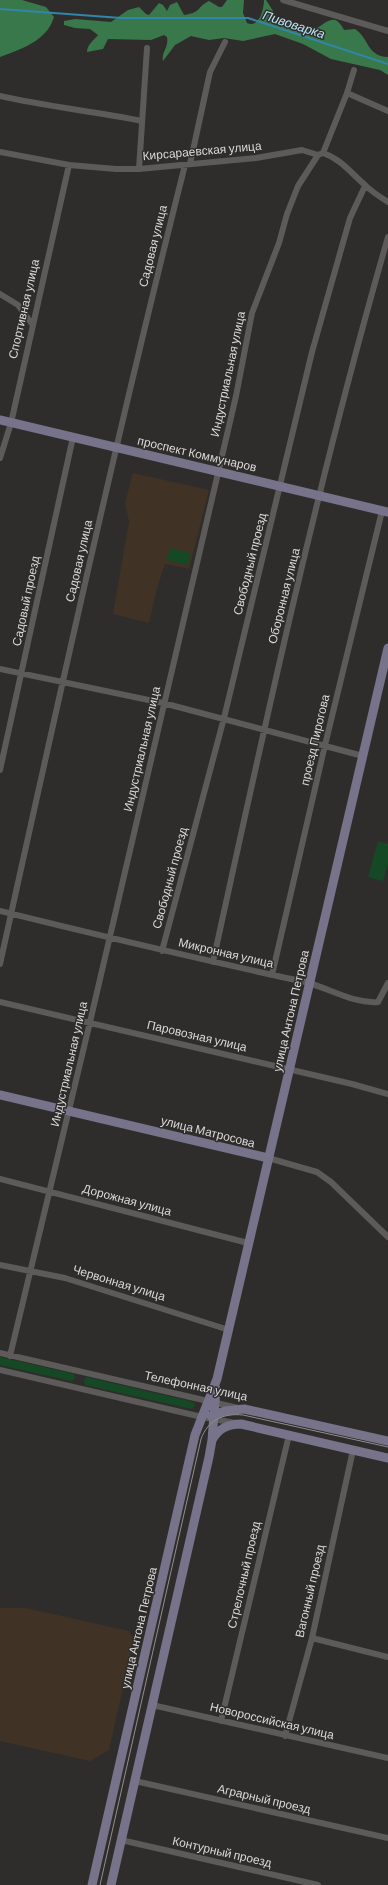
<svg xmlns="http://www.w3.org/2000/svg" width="388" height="1885" viewBox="0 0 388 1885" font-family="Barlow,sans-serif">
  <rect width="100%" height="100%" fill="#2f2d2b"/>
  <path fill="#403225" d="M133,473L209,490L189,569L165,564L157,588L149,623L113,614L129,522L125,503Z
    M0,1608H25L129,1631L134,1639L109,1750L90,1761L0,1741Z"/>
  <path fill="#154925" d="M170,548L191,553L188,565L167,560Z
    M378,841L388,844V863L383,881L368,877Z
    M0,1357L74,1374L75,1378L72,1381L0,1365Z
    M86,1377L193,1402L195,1406L192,1409L85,1385L84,1380Z"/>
  <path fill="#39784a" d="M0,0H22L46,7L54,17C47,41 21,49 0,57Z
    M227,0H244L243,13L247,23C259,29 264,9 264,0H266L280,22L317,28C329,21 335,13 344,30L355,29C370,39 366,56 388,57V75L380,70L331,59L303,44L275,34L243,41L224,38L209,40L191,36L175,45L163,61C161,52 169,48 167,37L164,35L151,40L108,39L103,49L87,52C87,45 94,40 98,35L90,29L75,28L64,25V21L75,19L111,22L128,10L139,7L146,14L149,15L159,3L163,5L167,11L170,5L177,2L184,15C203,12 195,8 209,1L219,7H222Z"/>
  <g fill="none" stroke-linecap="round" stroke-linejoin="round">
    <path stroke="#3086ab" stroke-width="2" d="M0,9L121,18H248L388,64"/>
    <path stroke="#5d5b59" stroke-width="6" d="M283,0L388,31
      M347,93L388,111
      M0,96C47,107 95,111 142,121
      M0,152L69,165L116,169H139L256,158L302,150L318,155L323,153C341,159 351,173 365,185C372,192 380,197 388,202
      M323,153L347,93L354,70
      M190,164L210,72L225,42
      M139,169L147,48
      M0,294L18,305L32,324
      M0,458L11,423L69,165
      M0,669L163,703L363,756
      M0,770L73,437
      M0,911C101,936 203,960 305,982C329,988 353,1004 378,1002L388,983
      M162,951L224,718L312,352L350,218L365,186
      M213,962C266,719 319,476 388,237
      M0,964C59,697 118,430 185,165
      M272,975L325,745L382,511
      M0,1002L352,1084L388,1094
      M268,1158L317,1172L331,1182L388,1237
      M0,1179L248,1243
      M0,1265L65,1278L229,1330
      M0,1353L238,1408
      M10,1356L90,1022L236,396L252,313L279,243L287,214L298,186L318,155
      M0,1370L202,1417L235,1423
      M312,1638L388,1657
      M152,1705L388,1758
      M221,1721L289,1435
      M285,1736L312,1638L353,1450
      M135,1781L388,1838
      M121,1840L318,1885"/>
    <path stroke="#76738a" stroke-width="9" d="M0,420L388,512
      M0,1095L268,1158
      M211,1416L225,1411L244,1409L388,1441
      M212,1440C219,1428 228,1424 241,1424L388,1458
      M92,1885L195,1435L217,1379L388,648
      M111,1885L209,1457L212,1440L216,1389"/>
    <path stroke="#918f8e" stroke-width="1" d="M100,1885L201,1439C208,1420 223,1413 243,1415L388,1447"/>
  </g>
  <g text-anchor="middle" stroke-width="3" stroke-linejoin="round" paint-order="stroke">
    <g font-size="12" fill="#dad9d8" stroke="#2f2d2b">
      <text transform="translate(202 151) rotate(-5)" y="4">Кирсараевская улица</text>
      <text transform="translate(153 246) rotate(-76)" y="4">Садовая улица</text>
      <text transform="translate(24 309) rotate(-77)" y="4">Спортивная улица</text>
      <text transform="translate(228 374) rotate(-78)" y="4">Индустриальная улица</text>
      <text transform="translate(197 454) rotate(13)" y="4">проспект Коммунаров</text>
      <text transform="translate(79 561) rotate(-77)" y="4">Садовая улица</text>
      <text transform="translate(250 564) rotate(-76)" y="4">Свободный проезд</text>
      <text transform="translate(284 596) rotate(-76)" y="4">Оборонная улица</text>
      <text transform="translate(26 601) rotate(-78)" y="4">Садовый проезд</text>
      <text transform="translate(315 740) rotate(-77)" y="4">проезд Пирогова</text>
      <text transform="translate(142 749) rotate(-77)" y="4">Индустриальная улица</text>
      <text transform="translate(170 878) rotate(-75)" y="4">Свободный проезд</text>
      <text transform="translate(226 953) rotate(13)" y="4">Микронная улица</text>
      <text transform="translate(291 1011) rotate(-77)" y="4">улица Антона Петрова</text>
      <text transform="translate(197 1036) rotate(13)" y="4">Паровозная улица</text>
      <text transform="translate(69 1064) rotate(-77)" y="4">Индустриальная улица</text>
      <text transform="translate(208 1132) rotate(14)" y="4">улица Матросова</text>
      <text transform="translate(127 1200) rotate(15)" y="4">Дорожная улица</text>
      <text transform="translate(119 1283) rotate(17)" y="4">Червонная улица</text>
      <text transform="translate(196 1386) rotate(12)" y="4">Телефонная улица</text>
      <text transform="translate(244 1575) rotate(-77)" y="4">Стрелочный проезд</text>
      <text transform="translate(310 1591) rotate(-77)" y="4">Вагонный проезд</text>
      <text transform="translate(139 1628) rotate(-77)" y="4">улица Антона Петрова</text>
      <text transform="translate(272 1721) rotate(13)" y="4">Новороссийская улица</text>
      <text transform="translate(264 1799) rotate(13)" y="4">Аграрный проезд</text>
      <text transform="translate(222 1852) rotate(13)" y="4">Контурный проезд</text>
    </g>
    <g font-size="13" font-style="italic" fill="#bae2f7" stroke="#2f2d2b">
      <text transform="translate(294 24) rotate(18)" y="5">Пивоварка</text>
    </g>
  </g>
</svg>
